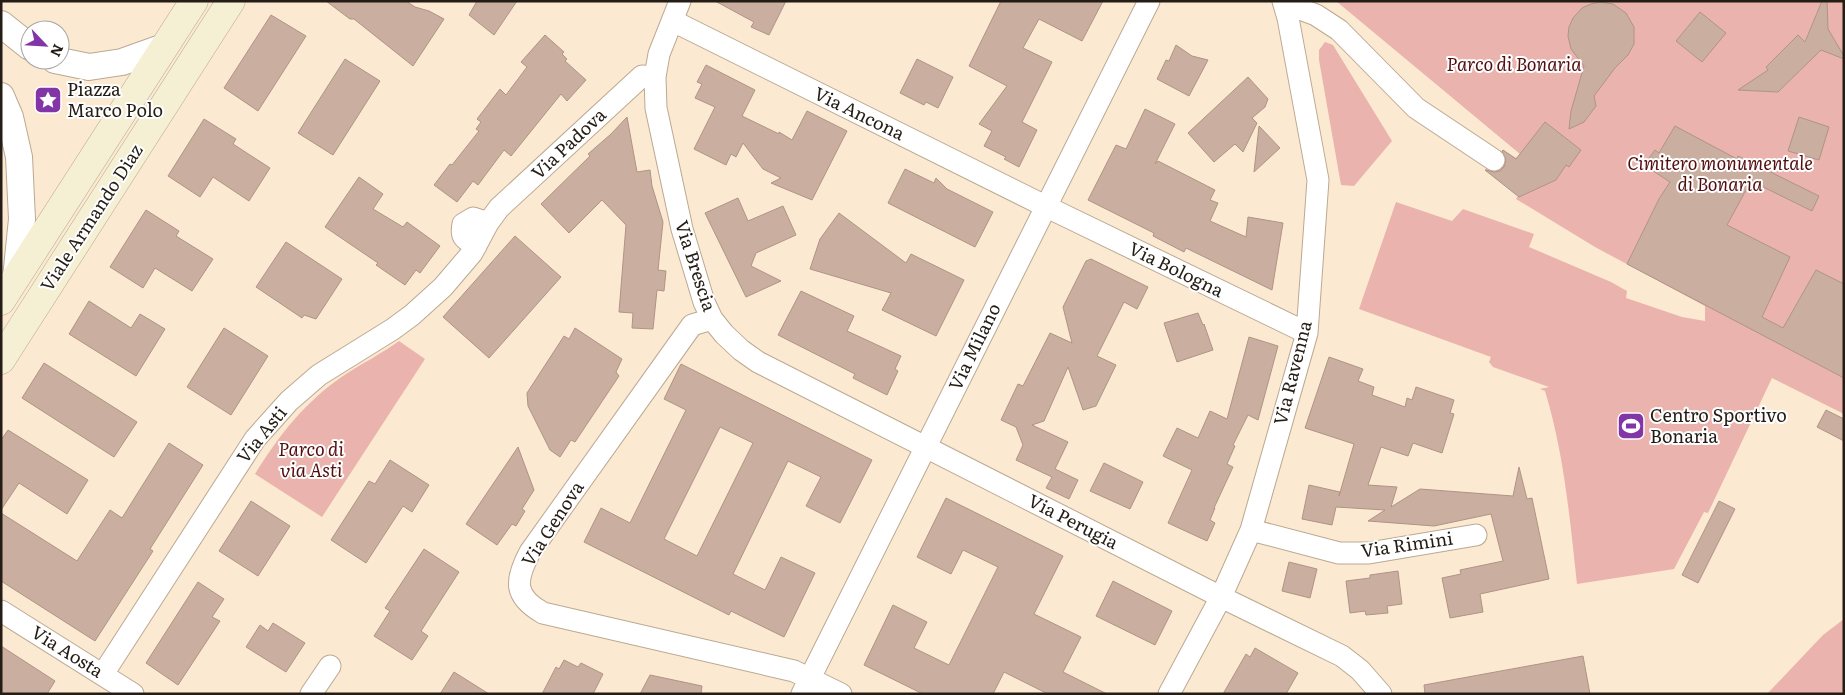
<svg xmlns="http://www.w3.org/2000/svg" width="1845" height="695" viewBox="0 0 1845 695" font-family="Literata,serif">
  <rect width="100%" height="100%" fill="#fce9d1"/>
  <path fill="#eab3ad" d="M1336,1H1844V414L1772,378L1708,513L1704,512L1674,569L1577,584C1570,520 1564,453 1545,391L1540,389L1549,387L1493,367L1489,362L1491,357L1359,309L1396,202L1452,221L1463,209L1534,234L1529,247L1611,282L1627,291L1626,298L1682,317L1705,321V306L1595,247L1516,199L1520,193L1485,170L1503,150L1516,158L1520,154Z
    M1325,42L1333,45L1392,141L1354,186L1341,185L1319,60V50Z
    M399,341L425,359L322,517L255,474C279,435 305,402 343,376C361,364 381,354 399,341Z
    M1844,619V694H1767L1823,635Z"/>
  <path fill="#caafa0" stroke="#af9486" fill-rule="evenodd" d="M326,1H406L415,7L429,11L444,19L413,66L354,19H350Z
    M477,1H517L494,35L469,15Z
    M715,1H786L769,35L751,27L754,22Z
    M1001,1H1103L1082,41L1039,19L1023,48L1052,62L1022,122L1037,130L1019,167L1004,159L1006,157L984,146L992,131L979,124L1007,86L969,66Z
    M1822,1H1827L1828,29L1844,56V59L1821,50L1778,92L1738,90L1768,70L1766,67L1798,35L1805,42Z
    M1600,2L1613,4L1626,13L1634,27V44L1628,55L1615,68L1594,96L1596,106L1584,122L1569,129L1571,111L1584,66L1571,49L1568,36L1569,27L1573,18L1582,8L1591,4Z
    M1700,12L1726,33L1702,62L1676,41Z
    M271,15L306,36L258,111L224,88Z
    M545,35L564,52L562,54L567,59L565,61L586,80L567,101L561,94L511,156L504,150L478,185L473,181L457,202L434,185L450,164L452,165L479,131L476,129L481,122L477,119L500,89L506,95L527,67L521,62Z
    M1176,45L1192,56L1208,60L1189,96L1157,79L1166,60L1169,61Z
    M345,59L380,81L333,155L298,133Z
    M917,59L953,77L938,108L926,102L924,105L900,93Z
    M706,65L755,90L742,116L779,134V132L792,140L807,111L847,131L812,200L771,183L781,178L763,169L743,143L736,157L731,154L726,165L694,149L715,107L695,98L702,84L697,82Z
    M1248,77L1268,99L1265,107L1252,118L1257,123L1243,152L1235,144L1214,162L1188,133Z
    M1145,109L1175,124L1155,164L1158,161L1215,190L1210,200L1218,203L1210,221L1246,237L1248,217L1283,223L1272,290L1186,248L1184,252L1153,236L1154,233L1088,200L1116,145L1126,149Z
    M627,117L637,172L650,170L652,186L663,222L658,270L666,271L664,291L657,290L653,329L632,328L633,313L619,312L626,225L602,200L569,233L541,204L590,156L588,154L611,134Z
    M1799,117L1829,127L1819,160L1788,151Z
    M204,119L236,139L233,144L270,168L249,201L213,177L200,197L168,176Z
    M1545,122L1581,150L1569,167L1566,165L1556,180L1519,197L1485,170L1494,172L1500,171L1504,167L1506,160L1502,151L1503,150L1516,159Z
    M1259,126L1280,148L1254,172Z
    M1675,126L1737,159L1738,156L1819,196L1812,211L1751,181L1727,225L1790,257L1762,317L1783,328L1816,270L1844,284V378L1627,264L1659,199L1670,182L1644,165L1655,150L1659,153Z
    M905,169L934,183L936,178L947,189L993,212L975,247L888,203Z
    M359,177L383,194L373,209L403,227L407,222L440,246L420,273L416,270L405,285L376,265L378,263L325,227Z
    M738,198L748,221L783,206L796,235L756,253L751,266L781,281L746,297L705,213Z
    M146,210L179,231L176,236L213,259L192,291L155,268L143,288L110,267Z
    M839,213L906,263L911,254L964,280L936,336L882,310L891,293L810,269L820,239Z
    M515,236L561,277L489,358L443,317Z
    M286,242L342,279L316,319L304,315L302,318L256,287Z
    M1091,259L1148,287L1137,309L1124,302L1097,356L1116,365L1096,406L1083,410L1068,367L1044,421L1032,425L1068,442L1055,469L1078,480L1069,499L1046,488L1052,477L1016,460L1023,445L1016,427L1001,420L1018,384L1023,386L1050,333L1072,343L1063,307L1086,261Z
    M801,291L854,316L847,331L901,356L895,369L898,371L887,395L853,378L855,374L778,335Z
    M89,301L131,328L140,314L165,329L136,376L69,334Z
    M1198,313L1203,325L1204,324L1213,350L1177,362L1164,323Z
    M224,328L268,356L231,415L187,387Z
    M575,328L622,359L616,372L619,376L575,442L571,440L560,457L550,450L528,406L527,393L564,336L569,339Z
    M1249,337L1278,346L1258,420L1248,415L1233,445L1235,446L1227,464L1233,467L1214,508H1215L1210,520L1215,523L1207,541L1168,523L1192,470L1163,456L1177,428L1198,438L1210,411L1227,419Z
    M1329,357L1363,369L1358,381L1374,387L1372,395L1405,407L1407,398L1412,400L1416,387L1454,400L1450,413L1454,414L1442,453L1413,443L1408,456L1381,447L1368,485L1397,487L1391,507L1420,489L1513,496L1519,467L1527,499L1532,498L1549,579L1480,594L1483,612L1450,618L1442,578L1461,574L1460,570L1503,561L1491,514L1434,526L1368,521L1385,510L1336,507L1332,525L1302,519L1309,485L1340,492L1339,496L1354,444L1305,428Z
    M44,363L137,422L114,457L22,398Z
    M681,364L872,460L840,523L806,506L821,477L788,461L733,574L765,590L781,557L815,573L784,637L731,611L729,615L584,542L601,508L630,523L686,410L664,399ZM720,427L753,443L697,556L664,539Z
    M1826,410L1844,419V441L1817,427Z
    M8,430L88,480L67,514L19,483L1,510V440Z
    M169,443L203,465L150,549L153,551L95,641L1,581V513L77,561L110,510L122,518Z
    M518,447L534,490L522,509L525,511L516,526L512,524L497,545L466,524Z
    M390,460L429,485L412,512L403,506L366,563L331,540L369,481L375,484Z
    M1104,463L1143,482L1130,509L1090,491Z
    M946,498L1063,556L1034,614L1081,637L1063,672L1107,694H1048L1004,672L993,694H923L864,665L893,605L927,622L914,648L949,665L998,567L963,550L951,574L917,557Z
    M251,501L290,526L258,576L219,551Z
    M1719,501L1735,509L1698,583L1682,575Z
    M424,549L459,572L421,631L428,636L412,660L374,636L390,611L385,608Z
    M1289,562L1317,569L1310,598L1282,591Z
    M1398,571L1402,604L1387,606L1388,613L1366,615L1365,611L1350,613L1346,581L1370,578V575Z
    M1113,581L1172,611L1155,645L1096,616Z
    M198,582L224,599L212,617L220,621L178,685L146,663Z
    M273,623L305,643L286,672L246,647L260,625L268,631Z
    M1,646L55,681L47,694H1Z
    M1255,648L1298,673L1286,694H1223L1246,654L1250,657Z
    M1583,656L1590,694H1425L1424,685Z
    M564,660L578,667L581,663L603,674L593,694H542L556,667L559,669Z
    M454,672L489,694H440Z
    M650,675L702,686L701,694H640Z"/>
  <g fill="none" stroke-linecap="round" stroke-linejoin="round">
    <g stroke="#bba992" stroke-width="23">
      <path id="minor" d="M680,1L659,54L655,77L656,108L682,229L704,302L712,319L724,334L741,350L758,362L1221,597L1342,656L1360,670L1381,694
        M1284,3L1316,15L1339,30L1416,108L1494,160
        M673,21L1045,206L1307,333
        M476,246C465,239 460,238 463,224L473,218L488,223
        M712,319L692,325L530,552C515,580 513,596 543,613L794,671L841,694
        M1251,530L1339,553H1369L1476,535
        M1,611L133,694
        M103,674L255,439L289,401L319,375L393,329L412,315L443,287L472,253L488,223L499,208L642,76L655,77
        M311,694L330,666
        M802,694L1149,1
        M1169,694L1221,597L1251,530L1307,333L1318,180L1288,18L1283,1"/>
    </g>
    <g stroke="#bba992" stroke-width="28">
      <path id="tertiary" d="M1,24L30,47
        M55,60L89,67L122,62L164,47
        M1,96L10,117L19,157L22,219L16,278"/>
    </g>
    <g stroke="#bba992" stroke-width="29">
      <path id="secondary" d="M1,301L194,1
        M1,360L231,1"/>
    </g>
    <use href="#minor" stroke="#fff" stroke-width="21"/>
    <use href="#tertiary" stroke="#fff" stroke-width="26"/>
    <use href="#secondary" stroke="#f5efd3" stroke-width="28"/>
  </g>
  <defs>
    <g id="sight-square" transform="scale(1.4375)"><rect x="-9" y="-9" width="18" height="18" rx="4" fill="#8235a6" stroke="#fff"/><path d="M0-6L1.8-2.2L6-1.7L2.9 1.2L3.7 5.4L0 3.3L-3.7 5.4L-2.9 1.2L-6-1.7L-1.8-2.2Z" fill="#fff"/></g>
    <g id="stadium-square" transform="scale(1.4375)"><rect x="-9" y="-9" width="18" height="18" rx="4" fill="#8235a6" stroke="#fff"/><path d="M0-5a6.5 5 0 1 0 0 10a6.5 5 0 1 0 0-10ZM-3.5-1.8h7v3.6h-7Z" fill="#fff"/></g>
  </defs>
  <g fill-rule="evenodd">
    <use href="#sight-square" x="48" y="100"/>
    <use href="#stadium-square" x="1631" y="426"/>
  </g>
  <g text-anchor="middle" stroke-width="4" stroke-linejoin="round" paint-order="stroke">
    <g font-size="18" font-style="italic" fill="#520d0e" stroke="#fff">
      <text x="1514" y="71">Parco di Bonaria</text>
      <text x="1720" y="170">Cimitero monumentale<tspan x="1720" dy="21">di Bonaria</tspan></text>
      <text x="311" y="456">Parco di<tspan x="311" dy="21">via Asti</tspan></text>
    </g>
    <g font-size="18" fill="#241d15" stroke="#fff" text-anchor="start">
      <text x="67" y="96">Piazza<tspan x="67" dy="21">Marco Polo</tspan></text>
      <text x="1650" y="422">Centro Sportivo<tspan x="1650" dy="21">Bonaria</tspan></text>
    </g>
    <g font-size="18" fill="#241d15" stroke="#fff">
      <text transform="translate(859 114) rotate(26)" y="6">Via Ancona</text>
      <text transform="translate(569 144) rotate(-43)" y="6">Via Padova</text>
      <text transform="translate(92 218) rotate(-57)" y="6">Viale Armando Diaz</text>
      <text transform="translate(695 266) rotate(72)" y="6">Via Brescia</text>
      <text transform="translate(1176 270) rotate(26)" y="6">Via Bologna</text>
      <text transform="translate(975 347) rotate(-64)" y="6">Via Milano</text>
      <text transform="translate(1293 373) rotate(-76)" y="6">Via Ravenna</text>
      <text transform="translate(262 435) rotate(-51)" y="6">Via Asti</text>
      <text transform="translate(1073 522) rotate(27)" y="6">Via Perugia</text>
      <text transform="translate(553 524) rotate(-57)" y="6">Via Genova</text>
      <text transform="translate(1407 545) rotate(-8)" y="6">Via Rimini</text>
      <text transform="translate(67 652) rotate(32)" y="6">Via Aosta</text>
    </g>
  </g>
  <rect width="1845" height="695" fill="none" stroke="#241d15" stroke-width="5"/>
  <g transform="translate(45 45) rotate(115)"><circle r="24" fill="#ffffff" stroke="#a7a5a1"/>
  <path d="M0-4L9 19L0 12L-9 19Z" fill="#8235a6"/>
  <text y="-8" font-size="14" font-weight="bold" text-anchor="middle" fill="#241d15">N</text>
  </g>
</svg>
